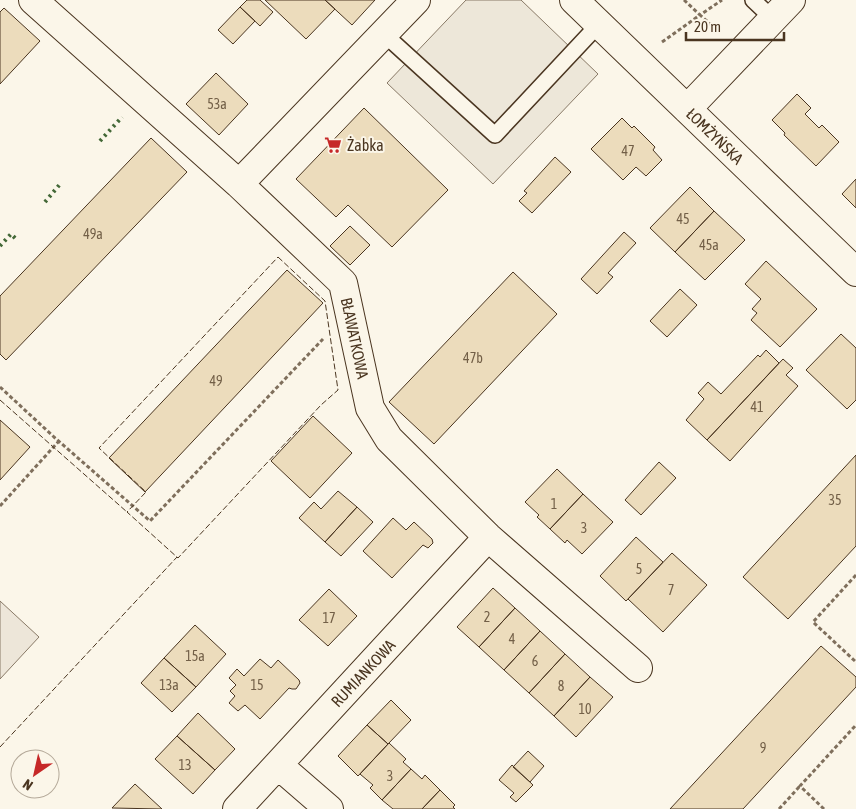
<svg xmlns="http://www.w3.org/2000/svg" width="856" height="809" viewBox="0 0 856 809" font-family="'Asap Condensed',sans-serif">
  <rect width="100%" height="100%" fill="#fbf6e9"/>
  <path fill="#ede6d9" stroke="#887966" d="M0,601L39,637L0,679Z"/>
  <path fill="#ede7d9" stroke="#887966" d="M466,0H521L598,74L493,184L387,83Z"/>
  <path fill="#ecdcbc" stroke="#4a3520" d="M247,0H260L273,12L260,26L240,7Z
    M265,0H325L335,9L306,39Z
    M325,0H375L352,25Z
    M240,7L255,21L233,44L218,30Z
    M4,8L40,41L0,84V12Z
    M216,73L248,104L219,135L186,104Z
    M797,94L811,108L805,114L819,128L822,125L839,142L816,166L784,135L785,133L772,120Z
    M364,108L448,190L392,247L348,205L336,217L296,179Z
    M622,118L632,128L634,126L655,147L653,150L662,160L646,176L636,167L623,180L591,149Z
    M151,138L187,172L6,360L0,354V296Z
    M555,157L571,172L532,213L519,201L527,193L524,191Z
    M856,179V208L842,194Z
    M690,187L714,211L675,252L650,228Z
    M714,211L745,240L705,280L675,252Z
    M350,226L370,245L350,265L330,246Z
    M624,232L636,243L608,273L613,277L597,294L581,279Z
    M766,261L817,309L780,347L751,320L757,313L752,309L761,299L745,284Z
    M287,270L323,303L145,492L109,458Z
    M513,272L557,314L434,444L389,402Z
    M680,289L697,305L667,337L650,321Z
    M841,334L856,348V400L847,409L806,370Z
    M766,350L779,363L707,440L686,420L704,399L698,393L708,382L721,394L758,355L760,357Z
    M783,359L793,368L786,375L798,386L730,461L707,440Z
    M313,416L352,453L310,498L271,461Z
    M0,420L30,447L0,480Z
    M856,455V546L788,619L743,577Z
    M659,462L676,478L641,515L625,500Z
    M557,469L583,494L550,529L537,517L539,515L525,502Z
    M338,491L357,507L325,542L299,518L314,502L321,509Z
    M583,494L613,522L582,554L567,540L565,543L550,529Z
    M357,507L373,522L341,556L325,542Z
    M393,518L406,530L414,522L432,539L433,543L428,548L423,545L392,578L363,551Z
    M636,537L663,562L626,601L600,576Z
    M672,553L707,585L663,632L628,599Z
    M493,588L515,608L479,647L457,627Z
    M329,589L357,616L328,646L299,620Z
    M515,608L540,631L504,670L479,647Z
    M195,625L226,654L196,687L164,658Z
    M540,631L565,654L529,693L504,670Z
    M821,646L856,677V687L743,809H670Z
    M565,654L590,677L554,716L529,693Z
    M164,658L196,687L172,712L141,683Z
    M260,659L271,668L278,660L299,680L300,683L296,689H292L289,688L260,719L245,705L238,711L229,703L235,696L230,691L236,685L229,678L237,669L244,676Z
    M590,677L613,697L576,737L554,716Z
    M391,700L411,720L388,744L367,725Z
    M198,713L235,749L215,770L177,736Z
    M367,725L388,744L358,776L338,756Z
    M177,736L215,770L193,794L155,759Z
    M389,743L406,759L403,762L411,769L382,800L370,788L373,785L360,774Z
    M528,751L544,766L530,782L513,767Z
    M512,765L533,785L516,802L510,797L514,793L499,780Z
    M411,769L422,779L425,775L440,790L422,809H393L382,800Z
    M135,784L162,809L112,808Z
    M440,790L455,805L453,807L455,809H422Z"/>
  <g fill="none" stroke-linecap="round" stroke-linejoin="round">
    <g stroke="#4a3520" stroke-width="18">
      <path id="service" d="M753,0L773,19
        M384,34L495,135L599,24"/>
    </g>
    <g stroke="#4a3520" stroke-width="30">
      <path id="minor" d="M33,0L239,184L343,283L370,408L389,439L488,537L638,668
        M574,0L856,272
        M687,109L791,0
        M239,184L416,0
        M278,765L329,809
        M237,809L488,537"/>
    </g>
    <path stroke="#7f6f5c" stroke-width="3" stroke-dasharray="4 2.5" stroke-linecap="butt" d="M684,0L700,15L722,0
      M662,42L700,15L718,31
      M0,387L54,437L150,521L323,339
      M0,506L59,441
      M856,575L813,622L856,662
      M779,809L800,786
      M824,809L800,786L856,725"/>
    <use href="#service" stroke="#fbf6e9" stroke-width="15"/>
    <use href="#minor" stroke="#fbf6e9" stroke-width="28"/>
    <path stroke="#436837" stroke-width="4" stroke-dasharray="2.5 4" stroke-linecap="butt" d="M100,141L122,117
      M45,202L61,183
      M0,246L11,234L16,239"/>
    <path stroke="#4a3520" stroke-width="1" stroke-dasharray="6 2.5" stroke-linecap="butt" d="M278,257L325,301L338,390L321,405L178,558L127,512L146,492L99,448Z
      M0,400L127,512
      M0,747L177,557"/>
  </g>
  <defs>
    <g id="supermarket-bare" transform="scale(1.35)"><path d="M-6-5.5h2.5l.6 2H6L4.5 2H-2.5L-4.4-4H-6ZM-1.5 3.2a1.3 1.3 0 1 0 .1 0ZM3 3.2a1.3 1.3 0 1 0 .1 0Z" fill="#c62828" stroke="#fbf6e9" stroke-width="2.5" paint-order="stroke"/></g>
  </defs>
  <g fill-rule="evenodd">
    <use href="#supermarket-bare" x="333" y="145"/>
  </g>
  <g text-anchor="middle" stroke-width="4" stroke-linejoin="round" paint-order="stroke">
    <g font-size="14" fill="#725f47">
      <text x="217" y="109">53a</text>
      <text x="628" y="156">47</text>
      <text x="683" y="224">45</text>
      <text x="93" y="239">49a</text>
      <text x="709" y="250">45a</text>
      <text x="473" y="363">47b</text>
      <text x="216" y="386">49</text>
      <text x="757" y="412">41</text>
      <text x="835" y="505">35</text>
      <text x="554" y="509">1</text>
      <text x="584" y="533">3</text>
      <text x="639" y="574">5</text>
      <text x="671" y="595">7</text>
      <text x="487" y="622">2</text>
      <text x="329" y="623">17</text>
      <text x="512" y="644">4</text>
      <text x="195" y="661">15a</text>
      <text x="535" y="666">6</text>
      <text x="169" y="690">13a</text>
      <text x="257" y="690">15</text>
      <text x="561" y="691">8</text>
      <text x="585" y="714">10</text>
      <text x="763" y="753">9</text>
      <text x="185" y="770">13</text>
      <text x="390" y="781">3</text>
    </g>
    <g font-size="16" fill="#4a3520" stroke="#fbf6e9">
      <text transform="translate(715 136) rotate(44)" y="6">ŁOMŻYŃSKA</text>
      <text transform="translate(355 338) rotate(78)" y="6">BŁAWATKOWA</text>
      <text transform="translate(363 673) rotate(-47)" y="6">RUMIANKOWA</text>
    </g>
    <g font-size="16" fill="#4a3520" stroke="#fbf6e9" text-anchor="start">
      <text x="347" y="151">Żabka</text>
    </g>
  </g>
  <g transform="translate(35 774) rotate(214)"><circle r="24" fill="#fbf6e9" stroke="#b4a999"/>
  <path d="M0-4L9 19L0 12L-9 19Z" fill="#c62828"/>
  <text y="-8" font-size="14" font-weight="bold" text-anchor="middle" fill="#4a3520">N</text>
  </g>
  <path d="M686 32v8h98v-8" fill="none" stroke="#4a3520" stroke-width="2.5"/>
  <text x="694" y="32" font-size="15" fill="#4a3520" stroke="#fbf6e9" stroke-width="4" paint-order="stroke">20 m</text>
</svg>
